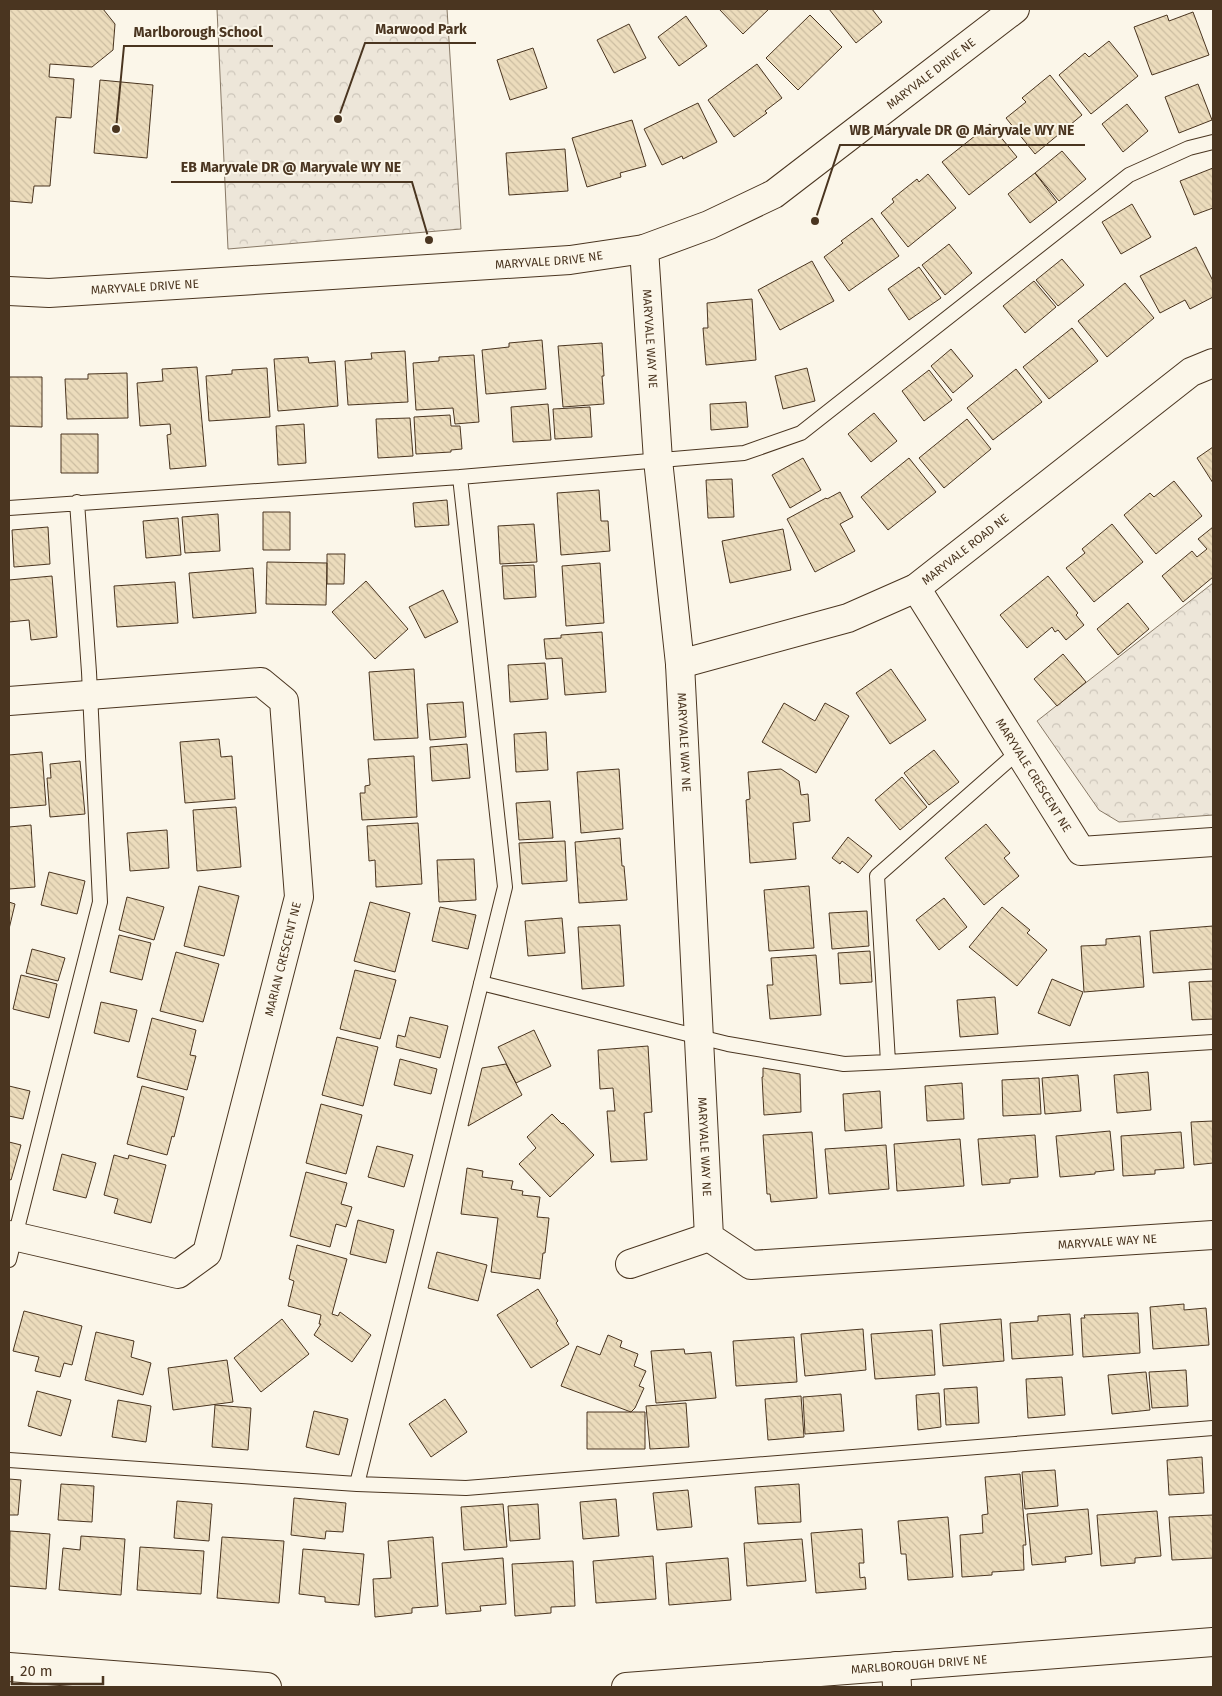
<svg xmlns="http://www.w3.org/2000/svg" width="1222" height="1696" viewBox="0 0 1222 1696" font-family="'Fira Sans',sans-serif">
  <defs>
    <pattern id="forest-crowns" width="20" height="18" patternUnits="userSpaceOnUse" patternTransform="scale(1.25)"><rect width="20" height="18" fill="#ede6d9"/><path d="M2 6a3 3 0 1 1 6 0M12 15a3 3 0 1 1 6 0" fill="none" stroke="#cdc6ba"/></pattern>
    <pattern id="building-back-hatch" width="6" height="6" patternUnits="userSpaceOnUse" patternTransform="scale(1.25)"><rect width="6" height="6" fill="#ecdcbc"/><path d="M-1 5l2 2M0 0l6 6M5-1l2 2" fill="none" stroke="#ccbda1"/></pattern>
  </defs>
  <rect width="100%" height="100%" fill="#fbf6e9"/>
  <path fill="url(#forest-crowns)" stroke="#887966" d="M217,9H447L461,229L228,249Z
    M1213,583V815L1119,822L1099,810L1037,721Z"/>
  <path fill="url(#building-back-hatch)" stroke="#4a3520" d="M9,9H103L115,24L113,50L92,67L50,64L49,77L74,79L71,118L56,117L50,186H34L32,203L9,201Z
    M719,9H769L743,34Z
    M829,9H872L882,22L856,43Z
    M1193,12L1209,55L1152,75L1134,27L1167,15L1169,21Z
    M810,15L842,47L798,90L766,58Z
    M686,16L707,46L679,66L658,37Z
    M629,24L646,58L614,73L597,40Z
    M1109,41L1138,76L1091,114L1059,75L1085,53L1089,57Z
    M533,48L547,88L510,100L497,60Z
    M757,64L782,98L765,111L767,113L734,137L708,100Z
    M1050,75L1082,115L1035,154L1006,118L1026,102L1022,98Z
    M100,80L153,85L147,158L94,153Z
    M1198,84L1212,120L1179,133L1165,97Z
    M698,103L717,142L683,159L682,156L662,165L644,129Z
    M1127,104L1148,131L1123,152L1102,124Z
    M632,120L646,166L620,173L621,177L587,187L572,138Z
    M990,124L1017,157L969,195L942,162Z
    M565,149L568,191L509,195L506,153Z
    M1062,151L1086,179L1059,201L1035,173Z
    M1213,168V208L1194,215L1180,181Z
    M1035,173L1057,202L1030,223L1008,194Z
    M928,174L956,208L908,247L881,213L894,202L892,199L917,179L919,182Z
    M1132,204L1151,237L1121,254L1102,222Z
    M872,218L899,256L849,291L824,257L843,243L841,241Z
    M949,244L972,273L945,295L922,265Z
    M1196,247L1213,281V297L1190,309L1185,300L1160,313L1140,276Z
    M1062,259L1084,285L1058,306L1036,280Z
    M812,261L834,301L780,330L758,290Z
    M919,267L941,298L909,320L888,289Z
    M1034,281L1056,307L1025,333L1003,306Z
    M1125,283L1154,318L1107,357L1078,321Z
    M752,299L756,360L706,365L703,328H708L707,303Z
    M1072,328L1098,361L1049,399L1023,367Z
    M542,340L546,389L486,394L482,350L509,347V343Z
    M602,343L604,376H602L604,404L563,407L558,346Z
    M951,349L973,376L953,393L931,366Z
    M405,351L408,402L348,405L345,361L372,359L371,353Z
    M474,355L479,422L455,424L453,408L416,410L413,363L439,361V357Z
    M308,357L309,363L335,361L338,406L278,411L274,359Z
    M197,367L206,466L170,469L167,435L171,434L170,424L140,426L137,383L163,381L162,369Z
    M267,368L270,417L209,421L206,376L232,374V370Z
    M807,368L815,401L783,409L775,376Z
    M1016,369L1042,402L993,440L967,408Z
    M929,370L952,400L924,421L902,391Z
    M127,373L128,418L67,419L65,379H88V374Z
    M9,377H42V427L9,426Z
    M746,402L748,427L711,430L710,404Z
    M548,404L551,440L513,442L511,407Z
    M590,407L592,437L555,439L553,409Z
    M874,413L897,441L871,462L848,434Z
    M450,415L451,426H460L462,449L451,450V452L416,454L414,417Z
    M410,418L413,456L378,458L376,419Z
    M967,419L991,449L944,488L919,458Z
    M304,424L306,463L278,465L276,426Z
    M61,434H98V473H61Z
    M1213,447V483L1197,458Z
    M803,458L821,490L790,508L772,475Z
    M909,458L936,492L888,530L861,497Z
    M732,479L734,517L708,518L706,480Z
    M1174,481L1202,516L1156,554L1124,515L1150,493L1154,497Z
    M599,490L601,521H608L610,551L561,555L557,493Z
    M840,492L853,517L840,524L855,551L815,572L787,519L826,498L827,499Z
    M447,500L449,525L415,527L413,503Z
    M263,512H290V550H263Z
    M218,514L220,551L185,553L182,517Z
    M178,518L181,555L146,558L143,521Z
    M534,524L537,562L500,564L498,526Z
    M1112,524L1143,562L1094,602L1066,568L1085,553L1082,549Z
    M48,527L50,564L14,567L12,530Z
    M1213,527V577L1183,602L1162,576L1192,551L1197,557L1207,549L1198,539Z
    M783,529L791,570L730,583L722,541Z
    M327,554H345L344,584H327Z
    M267,562L327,563L326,605L266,604Z
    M600,563L604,623L566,626L562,566Z
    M534,565L536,597L504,599L502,566Z
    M253,568L256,613L193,618L189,573Z
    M52,576L57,637L31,640L29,620L9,622V580Z
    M1048,576L1078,613L1076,615L1084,625L1066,640L1058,630L1055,632L1052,627L1027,648L1000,615Z
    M366,581L408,629L375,659L332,612Z
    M175,582L178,623L117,627L114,586Z
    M443,590L458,622L425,638L409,607Z
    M1128,603L1149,629L1118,655L1097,629Z
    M602,632L606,692L565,695L562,658L546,659L544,639L561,638V635Z
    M1063,654L1086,682L1057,706L1034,679Z
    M545,663L548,699L510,702L508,665Z
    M414,669L418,738L374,740L369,672Z
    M891,669L926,720L890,744L856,693Z
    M463,702L466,737L430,740L427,704Z
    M784,703L815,721L825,703L849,716L816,773L762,742Z
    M546,732L548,770L516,772L514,734Z
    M219,739L221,757L232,756L235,799L185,803L180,742Z
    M467,744L470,778L432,781L430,747Z
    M934,750L959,782L929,805L904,773Z
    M42,752L46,805L9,808V755Z
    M414,756L417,817L362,820L360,793H365V786L370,785L368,759Z
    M80,761L85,814L50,817L47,778H51L50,764Z
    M619,769L623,829L581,833L577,772Z
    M781,769L799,781L801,795L808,794L810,821L793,823L796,859L750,863L746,800L750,799L748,772Z
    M902,777L927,807L900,830L875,800Z
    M550,801L553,838L519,840L516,803Z
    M236,807L241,867L197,871L193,810Z
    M418,823L422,884L376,887L375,860L369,861L367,826Z
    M986,824L1010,853L1004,858L1019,876L984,905L945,858Z
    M31,825L35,887L9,889V827Z
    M167,830L169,868L130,871L127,833Z
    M848,837L872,856L858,873L842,861L840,864L832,858Z
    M620,838L622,866H624L627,900L579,903L575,842Z
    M565,841L567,881L522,884L519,843Z
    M474,859L476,900L439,902L437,860Z
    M49,872L85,881L77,914L41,905Z
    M199,886L239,896L224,956L184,946Z
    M809,886L814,948L769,951L764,890Z
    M127,897L164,907L154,940L119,930Z
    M944,898L967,927L939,950L916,920Z
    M9,902L15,904L9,929Z
    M370,902L410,913L395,972L354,961Z
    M440,907L476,915L468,949L432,941Z
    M1002,907L1030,930L1027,933L1047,950L1017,986L969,947Z
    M867,911L869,946L832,949L829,913Z
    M562,918L565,953L528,956L525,921Z
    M620,925L624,986L582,989L578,927Z
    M1213,926V969L1153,973L1150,931Z
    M119,935L151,943L142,980L110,972Z
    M1140,936L1144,987L1084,992L1081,946L1106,945V939Z
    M32,949L65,958L58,981L26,973Z
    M870,951L872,982L840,984L838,953Z
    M176,952L219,964L203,1022L160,1011Z
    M816,955L821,1015L770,1019L767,985H773L771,958Z
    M355,970L396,980L380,1039L340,1029Z
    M21,975L57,984L49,1018L13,1009Z
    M1052,979L1083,992L1070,1026L1038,1013Z
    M1213,981V1019L1192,1020L1189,982Z
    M995,997L998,1034L960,1037L957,1000Z
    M101,1002L137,1010L129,1042L94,1033Z
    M410,1017L448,1026L440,1058L396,1047L398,1035L405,1037Z
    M152,1018L196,1030L190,1055L196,1056L187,1090L137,1077Z
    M534,1030L551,1066L516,1083L498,1047Z
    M337,1037L378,1047L363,1106L322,1095Z
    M648,1046L652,1112L644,1113L647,1160L611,1162L607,1111H615L613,1088L600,1089L598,1050Z
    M400,1059L437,1069L431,1094L394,1085Z
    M506,1064L522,1095L468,1126L482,1068Z
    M763,1068L800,1074L801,1112L764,1115L762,1077H763Z
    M1148,1072L1151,1110L1117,1113L1114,1075Z
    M1078,1075L1081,1111L1045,1114L1042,1078Z
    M1039,1078L1041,1114L1003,1116L1002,1080Z
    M962,1083L964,1119L927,1121L925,1086Z
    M9,1086L30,1091L23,1119L9,1116Z
    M142,1086L184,1097L174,1137L172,1136L167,1155L127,1144Z
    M880,1091L882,1128L845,1131L843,1094Z
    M321,1104L362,1115L346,1174L306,1163Z
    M552,1114L562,1124L563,1123L594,1155L550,1197L519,1164L536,1148L527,1137Z
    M1213,1121V1163L1194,1165L1191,1122Z
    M1110,1131L1114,1170L1095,1172V1174L1060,1177L1056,1136Z
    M812,1132L817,1198L771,1202L770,1194H767L763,1135Z
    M1181,1132L1184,1168L1155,1170V1174L1123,1176L1121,1136Z
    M1035,1135L1038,1177L1010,1179V1183L982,1185L978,1139Z
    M960,1139L964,1186L897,1191L894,1144Z
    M9,1142L21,1145L11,1180L9,1179Z
    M886,1145L889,1189L829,1194L825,1149Z
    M377,1146L413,1155L404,1187L368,1177Z
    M62,1154L96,1163L86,1198L53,1190Z
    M114,1155L128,1159L129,1155L166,1165L151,1223L114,1213L118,1199L104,1195Z
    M467,1168L483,1171L482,1177L513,1181L511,1189L523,1191L522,1195L540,1197L537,1217L549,1218L545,1253H543L540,1279L491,1272L498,1218L461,1214Z
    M306,1172L347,1183L341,1204L352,1207L346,1227L336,1224L330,1247L290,1236Z
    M358,1220L394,1230L386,1263L350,1254Z
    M297,1245L347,1259L332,1314L338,1316L340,1312L371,1335L352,1362L314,1335L321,1324H319L321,1315L288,1306L294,1281L289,1279Z
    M437,1252L487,1265L478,1301L428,1288Z
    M538,1289L558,1321L556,1323L569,1344L531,1368L497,1315Z
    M1184,1304V1310L1206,1308L1209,1345L1153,1349L1150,1307Z
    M24,1311L82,1326L72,1365L64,1363L60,1377L35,1371L39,1357L13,1351Z
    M1138,1313L1140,1353L1083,1357L1081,1318H1085L1084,1315Z
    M1070,1314L1073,1355L1012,1359L1010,1323L1038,1321V1316Z
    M282,1319L309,1354L261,1392L234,1358Z
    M1001,1319L1004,1361L943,1366L940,1324Z
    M863,1329L866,1370L805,1376L801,1334Z
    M932,1330L935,1375L875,1379L871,1334Z
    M96,1332L134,1341L131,1357L151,1363L143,1395L85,1380Z
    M608,1335L622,1341L620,1347L638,1354L634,1366L646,1371L639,1386L644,1388L635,1408L631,1412L561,1386L577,1346L600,1355Z
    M794,1337L797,1382L736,1386L733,1341Z
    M684,1349L685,1354L711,1352L716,1398L656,1403L651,1351Z
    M227,1360L233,1402L173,1410L168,1368Z
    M1186,1370L1188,1406L1152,1408L1149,1372Z
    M1146,1372L1150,1410L1112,1414L1108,1375Z
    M1062,1377L1065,1415L1028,1418L1026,1379Z
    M977,1387L979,1423L946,1425L944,1389Z
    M37,1391L71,1400L61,1436L28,1426Z
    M939,1393L941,1427L918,1430L916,1395Z
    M841,1394L844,1431L805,1434L803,1397Z
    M801,1396L804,1437L768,1440L765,1399Z
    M445,1399L467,1432L431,1457L409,1424Z
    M118,1400L151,1406L146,1442L112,1437Z
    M686,1403L689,1447L650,1449L646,1406Z
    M215,1405L251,1408L248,1450L212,1447Z
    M314,1411L348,1419L339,1455L306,1447Z
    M587,1412H645V1449H587Z
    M1202,1457L1204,1493L1169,1495L1167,1460Z
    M1055,1470L1058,1506L1025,1509L1022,1472Z
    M1020,1474L1026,1545H1023L1024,1570L992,1572V1575L962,1577L960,1535L983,1533L982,1515L988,1514L985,1477Z
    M9,1479L21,1480L18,1515H9Z
    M61,1484L94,1486L92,1522L58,1520Z
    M799,1484L801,1522L758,1524L755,1487Z
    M688,1490L692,1527L657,1530L653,1493Z
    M294,1498L346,1503L343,1532L326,1531L325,1539L291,1535Z
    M616,1499L619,1536L583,1539L580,1502Z
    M177,1501L212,1504L209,1541L174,1538Z
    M503,1504L507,1547L464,1550L461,1507Z
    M538,1504L540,1539L510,1541L508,1506Z
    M1088,1509L1092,1554L1065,1557L1066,1562L1032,1565L1027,1514Z
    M1157,1511L1161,1556L1135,1558V1563L1101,1566L1097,1515Z
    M1213,1515V1558L1172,1560L1169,1517Z
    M948,1517L953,1577L908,1580L906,1554H901L898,1521Z
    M862,1529L864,1563H859L860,1578L865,1577L866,1589L816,1593L811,1533Z
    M10,1531L50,1534L46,1589L9,1586Z
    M81,1536L125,1539L121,1595L59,1590L63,1548L80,1550Z
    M222,1537L284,1541L279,1603L217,1598Z
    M433,1537L438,1606L412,1608V1613L375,1617L373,1579L391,1578L388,1541Z
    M802,1539L806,1581L747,1586L744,1543Z
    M140,1547L204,1551L201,1594L137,1590Z
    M303,1549L364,1554L359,1605L325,1602V1597L299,1594Z
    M653,1556L656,1599L596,1603L593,1561Z
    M503,1558L506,1604L480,1606L481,1611L446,1614L442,1563Z
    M728,1558L731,1600L669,1605L666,1563Z
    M573,1561L575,1606L551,1607V1613L515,1616L512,1564Z"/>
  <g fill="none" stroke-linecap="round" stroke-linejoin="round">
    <g stroke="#4a3520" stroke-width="16">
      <path id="lane" d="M9,508L460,477L744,453L801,433L1129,175L1189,148L1213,142
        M1019,751L877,876L888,1062L1213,1042
        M481,983L728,1044L844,1064L888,1062
        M9,1260L100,902L89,672L77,502
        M9,1460L357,1484L466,1488L1213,1428
        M357,1484L505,887L460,477"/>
    </g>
    <g stroke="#4a3520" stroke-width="30">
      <g id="street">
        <path id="s1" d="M644,249L658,460L680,664L709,1237L751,1265L1213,1235"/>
        <path id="s2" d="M9,291L49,293L570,260L644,249L709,225L774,194L1015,9"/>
        <path id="s3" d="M916,588L1081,851L1213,842"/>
        <path id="s4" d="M680,664L848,618L916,588L1191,372L1213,363"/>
        <path d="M9,701L261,682L284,701L299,897L207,1253L178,1274L9,1235"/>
        <path d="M630,1264L709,1237"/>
        <path d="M896,1666L897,1687"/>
      </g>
    </g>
    <g stroke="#4a3520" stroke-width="30">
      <g id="secondary">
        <path d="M9,1667L267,1687"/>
        <path id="s5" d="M626,1687L1213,1642"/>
      </g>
    </g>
    <use href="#lane" stroke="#fbf6e9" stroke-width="14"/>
    <use href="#street" stroke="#fbf6e9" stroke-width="28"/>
    <use href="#secondary" stroke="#fbf6e9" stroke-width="28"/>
  </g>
  <g text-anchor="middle" stroke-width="4" stroke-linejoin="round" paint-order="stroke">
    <g font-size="12" fill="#4a3520" stroke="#fbf6e9">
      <text dy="4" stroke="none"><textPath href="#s2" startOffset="976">MARYVALE DRIVE NE</textPath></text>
      <text dy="4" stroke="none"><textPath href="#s2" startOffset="541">MARYVALE DRIVE NE</textPath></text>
      <text dy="4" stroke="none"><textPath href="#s2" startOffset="136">MARYVALE DRIVE NE</textPath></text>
      <text dy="4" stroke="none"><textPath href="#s1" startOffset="90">MARYVALE WAY NE</textPath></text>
      <text dy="4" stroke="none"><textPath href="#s4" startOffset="311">MARYVALE ROAD NE</textPath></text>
      <text dy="4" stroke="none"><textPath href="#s1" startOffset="495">MARYVALE WAY NE</textPath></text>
      <text dy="4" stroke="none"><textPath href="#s3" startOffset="221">MARYVALE CRESCENT NE</textPath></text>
      <text transform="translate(283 959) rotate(-76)" y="4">MARIAN CRESCENT NE</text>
      <text dy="4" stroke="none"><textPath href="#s1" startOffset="900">MARYVALE WAY NE</textPath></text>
      <text dy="4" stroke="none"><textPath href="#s1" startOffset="1398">MARYVALE WAY NE</textPath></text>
      <text dy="4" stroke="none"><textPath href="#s5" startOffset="294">MARLBOROUGH DRIVE NE</textPath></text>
    </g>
  </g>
  <path fill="none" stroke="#4a3520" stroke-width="2" d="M338 119L365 43H476M116 129L124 46H273M815 221L840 145H1085M429 240L412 182H171"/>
  <g fill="#4a3520" stroke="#fbf6e9" stroke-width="2">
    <circle cx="338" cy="119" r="5"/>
    <circle cx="116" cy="129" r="5"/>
    <circle cx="815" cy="221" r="5"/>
    <circle cx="429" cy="240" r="5"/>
  </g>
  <g font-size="14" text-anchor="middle" font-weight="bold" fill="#4a3520" stroke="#fbf6e9" stroke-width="4" stroke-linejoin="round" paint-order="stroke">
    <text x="421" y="34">Marwood Park</text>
    <text x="198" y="37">Marlborough School</text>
    <text x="962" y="135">WB Maryvale DR @ Maryvale WY NE</text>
    <text x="291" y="172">EB Maryvale DR @ Maryvale WY NE</text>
  </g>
  <rect width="1222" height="1696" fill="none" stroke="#4a3520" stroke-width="20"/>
  <path d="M12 1676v8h91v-8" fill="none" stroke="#4a3520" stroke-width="2.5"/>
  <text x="20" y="1676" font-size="15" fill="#4a3520" stroke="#fbf6e9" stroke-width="4" paint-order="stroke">20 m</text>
</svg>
